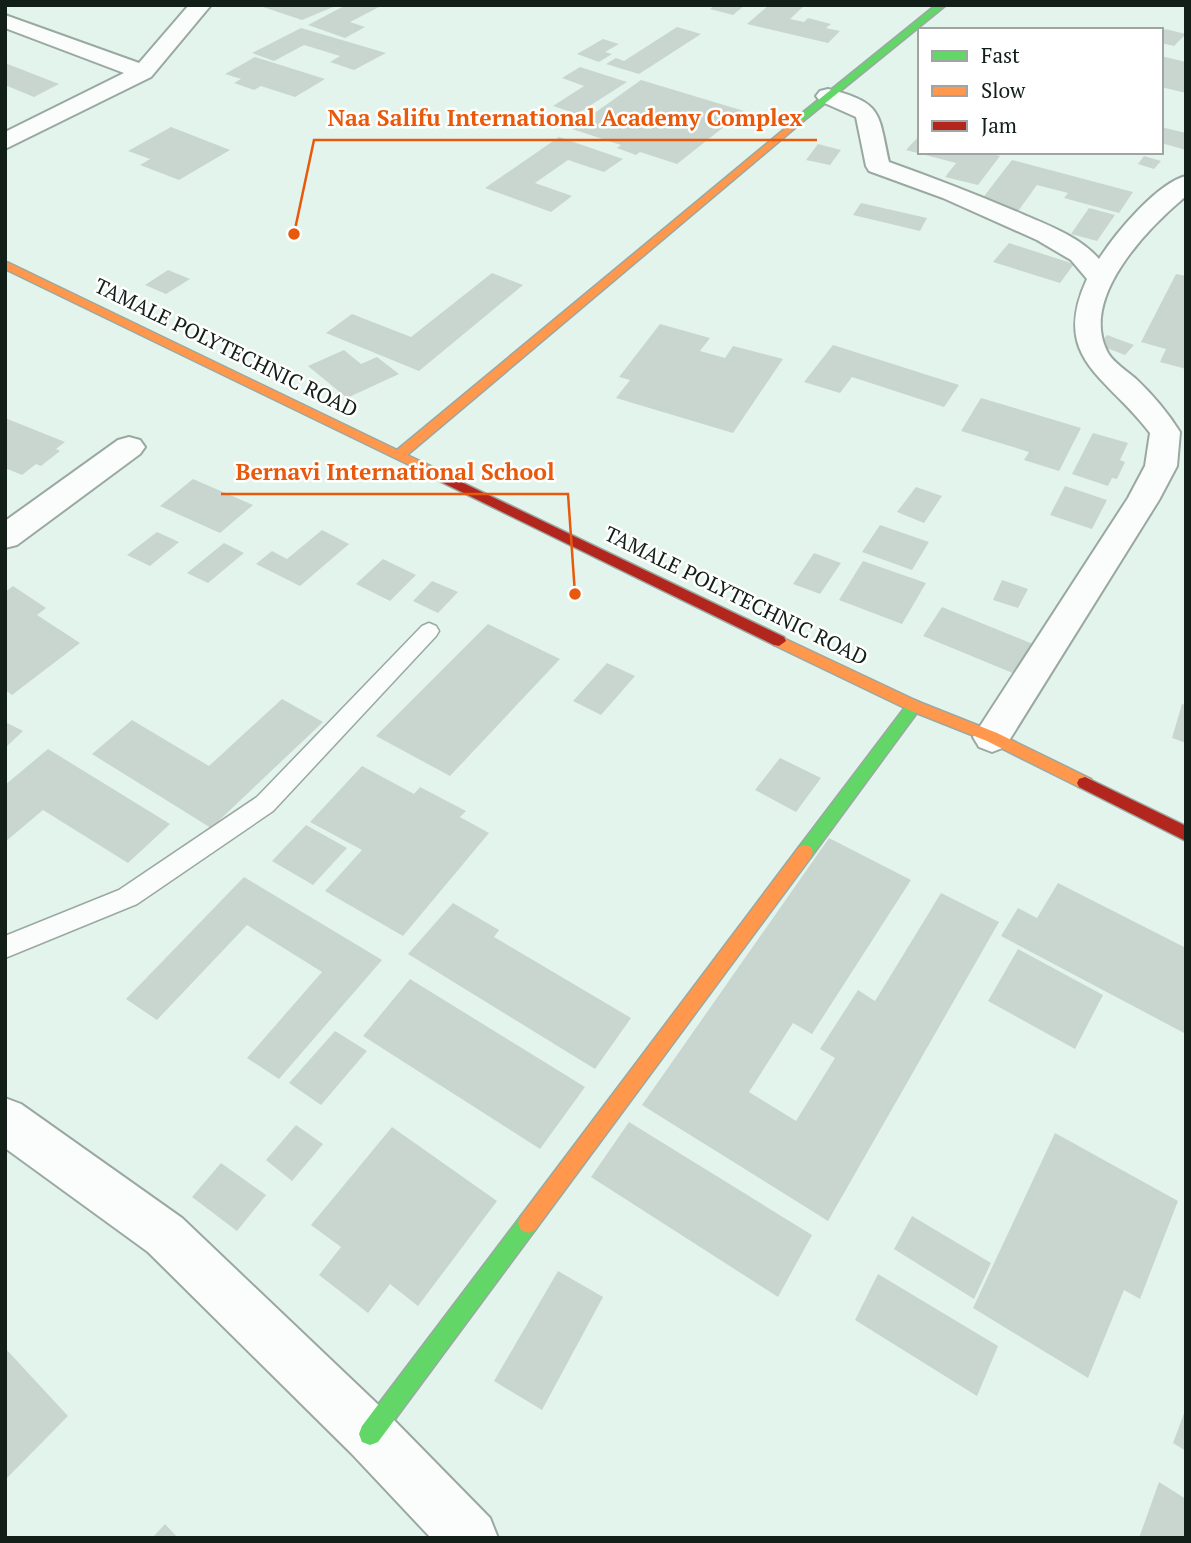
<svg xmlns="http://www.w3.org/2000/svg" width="1191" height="1543" viewBox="0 0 1191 1543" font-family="'PT Serif',serif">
  <rect width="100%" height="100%" fill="#e3f4ec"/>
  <path fill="#c9d6d0" d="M257,5H328L333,7L302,20Z
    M346,5H383L350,22L365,27L345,38L308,25Z
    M715,5H745L733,15L710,9Z
    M769,5H805L790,19L804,22L808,18L831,24L826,28L840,31L828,43L747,24Z
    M677,27L701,34L639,74L606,64L616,58L624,61Z
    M301,28L386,53L354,70L330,62L340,56L304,45L274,61L252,53Z
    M1165,29L1186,34L1174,46L1161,43V33Z
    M603,39L619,44L605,52L612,54L599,62L577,54Z
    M1161,56L1186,62V93L1161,87Z
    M255,57L325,79L295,97L261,86L254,90L234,83L241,79L225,74Z
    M5,63L59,84L34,97L5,85Z
    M580,67L627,82L577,114L553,106L584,86L562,78Z
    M641,80L744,111L677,164L640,152L636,155L617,148L621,145L572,129Z
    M171,127L230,150L179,180L140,165L150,159L128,151Z
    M1161,127L1186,133V150L1161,143Z
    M920,135V152H984L1000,156L978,185L945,177L956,163L906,150Z
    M559,137L623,159L604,172L568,160L535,183L572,196L551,212L485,188Z
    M818,144L841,150L830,165L806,160Z
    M1144,156L1161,161L1154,169L1138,164Z
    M1012,160L1133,192L1119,213L1064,198L1068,193L1037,185L1016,214L978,204Z
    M861,203L927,218L920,231L853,215Z
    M1089,208L1115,215L1097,241L1071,234Z
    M1009,243L1074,264L1060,283L993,262Z
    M168,270L190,279L166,294L145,285Z
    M492,273L523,285L419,371L326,333L352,314L411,337Z
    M1176,274L1186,276V369L1160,362L1166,349L1141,342Z
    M660,324L710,338L700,351L725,358L733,346L783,359L733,433L616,398L630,380L619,377Z
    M1107,335L1134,345L1125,355L1099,345Z
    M833,345L959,385L944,407L852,377L840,393L804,382Z
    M344,350L361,364L377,357L399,374L347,398L308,366Z
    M981,398L1081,428L1059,471L1024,460L1029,452L961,431Z
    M5,418L65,442L56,449L60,451L41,466L36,464L22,475L5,468Z
    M1093,433L1128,443L1120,460L1125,462L1117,479L1112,478L1108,486L1072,474Z
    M193,479L253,505L220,533L160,506Z
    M1065,486L1107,500L1092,529L1050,515Z
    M916,487L942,496L924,523L897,512Z
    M880,525L929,542L912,570L862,552Z
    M322,530L349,544L300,586L256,564L272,551L287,559Z
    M157,532L179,542L150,566L127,555Z
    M224,543L244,553L208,583L187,573Z
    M814,553L841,563L820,594L793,584Z
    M383,559L416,575L390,601L356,584Z
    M863,561L926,583L902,624L839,600Z
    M1002,580L1028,589L1018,608L993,600Z
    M432,581L458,592L438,613L413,601Z
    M13,586L46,608L37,615L80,643L12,695L5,690V592Z
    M942,607L1033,644L1015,674L923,636Z
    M488,624L560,659L450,776L376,736Z
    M607,663L635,676L601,715L573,701Z
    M282,699L323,722L211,828L92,754L132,720L209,766Z
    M1182,704L1186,705V743L1172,738Z
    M5,722L23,731L5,748Z
    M48,749L170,824L128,863L43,810L5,842V785Z
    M780,758L821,778L796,812L755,790Z
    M362,766L414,794L420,787L466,811L460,817L489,833L403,936L325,891L362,850L310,822Z
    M306,825L347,848L313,885L272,861Z
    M829,838L911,880L812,1034L793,1023L749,1092L796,1121L835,1058L820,1049L858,990L875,1001L941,893L999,922L828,1221L642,1105Z
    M244,877L382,960L279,1079L247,1058L322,972L247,925L157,1020L126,999Z
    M1058,883L1186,948V1034L1001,936L1018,908L1037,918Z
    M453,903L499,930L494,937L631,1018L595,1069L408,954Z
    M1018,949L1103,995L1075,1049L988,1001Z
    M410,979L585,1087L540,1149L363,1036Z
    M335,1031L367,1051L321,1105L289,1083Z
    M629,1122L812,1235L778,1297L591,1177Z
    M296,1125L323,1144L292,1181L266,1160Z
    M392,1127L497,1201L418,1306L390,1284L368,1313L319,1275L341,1247L311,1225Z
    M1055,1133L1178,1201L1140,1299L1124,1290L1088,1378L973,1308Z
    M221,1163L266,1195L237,1231L192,1197Z
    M912,1216L991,1263L974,1299L894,1249Z
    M558,1271L603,1297L542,1410L494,1381Z
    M878,1274L998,1346L977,1396L855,1320Z
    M5,1348L68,1416L7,1478L5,1476Z
    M1186,1408V1451L1173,1443Z
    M1159,1482L1186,1499V1538H1139Z
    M165,1524L178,1538H152Z"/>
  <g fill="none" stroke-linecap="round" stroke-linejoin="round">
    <g stroke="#9aa8a2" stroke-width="3">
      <path id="lane" d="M429,623L436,626L439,631L436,636L273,811L137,904L5,958V936L119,890L257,797L422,626Z"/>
    </g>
    <g stroke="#9aa8a2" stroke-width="4">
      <path id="street" d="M189,5H211L151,77L5,149V132L124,73L5,28V15L139,63Z
        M828,89C883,103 878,112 889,162C934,178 977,195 1020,213C1047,225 1079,236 1099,259C1115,234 1157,183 1186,176V196C1148,228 1078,298 1108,353C1114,363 1127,371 1136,379C1152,394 1168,413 1180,432L1177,466L1159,500L1005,747L992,752L979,747L973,737L1128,498L1145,466L1150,433C1107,376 1050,359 1087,279L1071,260L1037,240L943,198L869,171L866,166L856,117L820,101L816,96L820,91Z
        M129,437L140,440L145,447L140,454L17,545L5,548V521L118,440Z
        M5,1098L21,1104L182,1218L389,1415L490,1518L498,1538H431L351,1453L148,1252L5,1148Z"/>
    </g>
    <g stroke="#9aa8a2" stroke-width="3">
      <path id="fast" d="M936,5H946L802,122H796V118Z
        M914,700L919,702L922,706L919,710L811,857L805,859L799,857L797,852L799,847L909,702Z
        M528,1213L535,1216L538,1223L535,1230L378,1442L370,1445L362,1442L359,1434L362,1426L521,1216Z"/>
    </g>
    <g stroke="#9aa8a2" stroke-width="3">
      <path id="slow" d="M799,117L804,120L802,122L407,455L435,468V474L430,475L5,269V262L9,263L397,450Z
        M779,636L919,702L997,733L1091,779L1093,783L1091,787H1079L987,741L909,710L774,645L772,641L774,637Z
        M805,845L811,847L813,852L811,857L535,1230L528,1233L521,1230L518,1223L521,1216L799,847Z"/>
    </g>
    <g stroke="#9aa8a2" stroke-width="3">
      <path id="jam" d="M430,467L784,637L786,641L779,646L774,645L425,474V468Z
        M1085,777L1186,826V841L1079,787L1077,783L1079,779Z"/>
    </g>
    <use href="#lane" fill="#fbfdfc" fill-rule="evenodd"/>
    <use href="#street" fill="#fbfdfc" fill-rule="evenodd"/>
    <use href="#fast" fill="#63d668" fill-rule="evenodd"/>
    <use href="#slow" fill="#ff974d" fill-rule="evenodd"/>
    <use href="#jam" fill="#b3261e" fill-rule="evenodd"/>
  </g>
  <g text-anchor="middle" stroke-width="5" stroke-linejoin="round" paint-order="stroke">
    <g font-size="21" fill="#121e18" stroke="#fff">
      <text transform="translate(226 348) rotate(26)" y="7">TAMALE POLYTECHNIC ROAD</text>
      <text transform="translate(736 596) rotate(26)" y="7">TAMALE POLYTECHNIC ROAD</text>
    </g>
  </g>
  <path fill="none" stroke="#e8590c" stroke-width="2.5" d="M294 234L314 140H817M575 594L568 494H221"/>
  <g fill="#e8590c" stroke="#fff" stroke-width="2.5">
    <circle cx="294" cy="234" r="7"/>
    <circle cx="575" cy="594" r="7"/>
  </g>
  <g font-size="23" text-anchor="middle" font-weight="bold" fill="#e8590c" stroke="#fff" stroke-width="5" stroke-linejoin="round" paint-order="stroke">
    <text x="565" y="126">Naa Salifu International Academy Complex</text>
    <text x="395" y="480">Bernavi International School</text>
  </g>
  <rect width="1191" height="1543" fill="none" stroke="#121e18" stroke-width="14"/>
  <rect x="918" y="28" width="245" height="126" fill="#ffffff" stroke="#a0a5a3" stroke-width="2"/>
  <rect x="932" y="51" width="35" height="10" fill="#63d668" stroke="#a0a5a3" stroke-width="2"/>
  <text x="981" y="63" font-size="21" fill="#121e18">Fast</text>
  <rect x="932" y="86" width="35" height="10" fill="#ff974d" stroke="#a0a5a3" stroke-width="2"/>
  <text x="981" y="98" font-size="21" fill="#121e18">Slow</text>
  <rect x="932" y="121" width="35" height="10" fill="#b3261e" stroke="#a0a5a3" stroke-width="2"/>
  <text x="981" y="133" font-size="21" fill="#121e18">Jam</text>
</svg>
